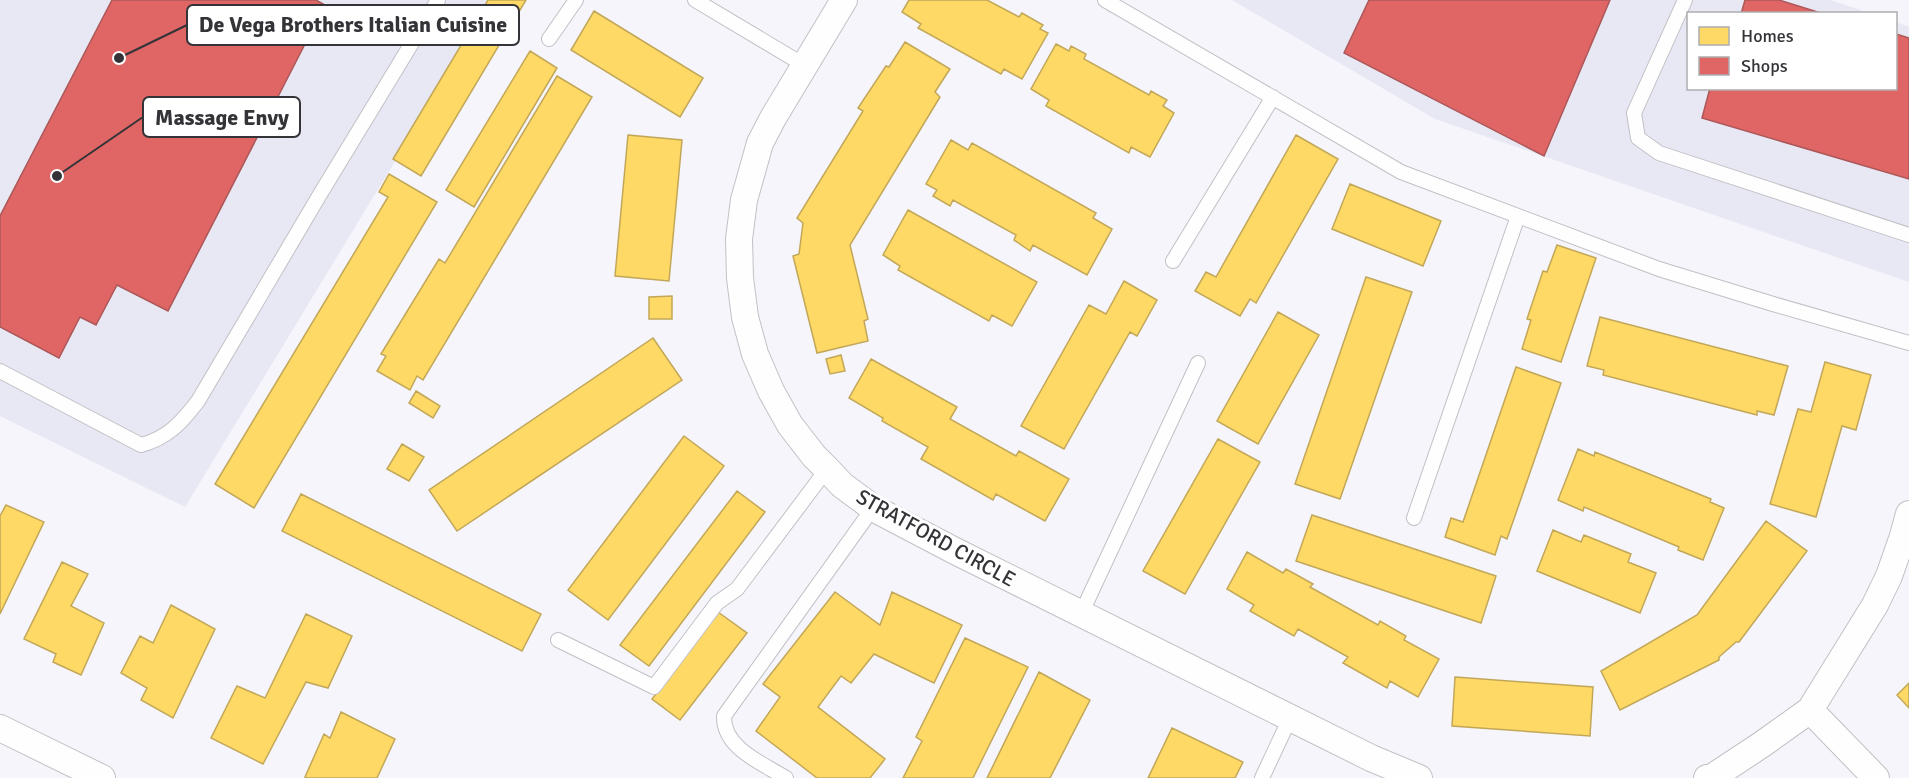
<svg xmlns="http://www.w3.org/2000/svg" width="1909" height="778" viewBox="0 0 1909 778" font-family="Signika,sans-serif">
  <rect width="100%" height="100%" fill="#f5f5fb"/>
  <path fill="#e8e8f5" d="M0,0H493L185,507L0,416Z
    M1232,0H1830L1870,13L1688,14V88H1896V22L1909,27V282L1435,119Z"/>
  <path fill="#ffd966" stroke="#c2a758" stroke-width="1.5" d="M488,0H526L421,176L393,159Z
    M909,0H987L1019,17L1022,13L1043,25L1040,29L1048,33L1022,79L1004,69L1001,74L918,28L921,24L902,12Z
    M594,11L703,78L680,117L571,50Z
    M905,42L950,69L935,92L940,97L850,245L868,319L864,321L868,341L817,353L793,256L799,254L803,223L797,218L863,111L858,108L886,66L889,67Z
    M1056,44L1069,51L1071,46L1086,54L1084,59L1149,95L1151,91L1167,100L1163,106L1174,113L1150,157L1131,147L1129,153L1046,106L1049,100L1031,89Z
    M530,51L557,68L474,207L446,190Z
    M557,76L592,97L423,380L417,376L410,390L377,371L386,356L381,354L439,259L445,263Z
    M628,135L682,140L669,281L615,276Z
    M1296,135L1338,159L1256,303L1250,299L1240,316L1195,291L1206,272L1216,277Z
    M951,140L968,150L972,143L1096,213L1093,218L1112,229L1087,275L1033,245L1030,251L1014,240L1016,235L953,200L950,206L933,196L937,190L926,184Z
    M389,174L437,202L254,508L215,484L388,197L379,192Z
    M1350,184L1441,221L1423,266L1332,229Z
    M908,210L1037,282L1012,326L992,315L989,321L898,270L900,266L883,255Z
    M1557,245L1596,258L1561,362L1522,349L1531,320L1527,319L1543,271L1547,272Z
    M1366,277L1412,292L1340,499L1295,484Z
    M1124,281L1157,300L1137,336L1130,332L1064,449L1021,426L1089,305L1106,314Z
    M672,296V319H649V297Z
    M1278,312L1319,335L1258,444L1217,421Z
    M1600,317L1788,366L1774,415L1757,411V415L1603,375L1604,370L1587,366Z
    M653,338L682,380L457,531L429,490Z
    M841,355L845,371L830,374L826,359Z
    M871,359L957,407L950,419L1016,456L1019,451L1069,479L1045,521L996,494L993,500L921,459L928,447L882,421L883,418L849,398Z
    M1825,362L1871,375L1856,430L1842,426L1816,517L1770,504L1798,409L1811,412Z
    M1516,367L1561,383L1507,539L1501,536L1495,555L1445,537L1451,518L1463,522Z
    M416,391L440,406L433,418L409,403Z
    M684,436L724,466L608,620L568,590Z
    M1218,439L1260,462L1185,594L1143,571Z
    M402,444L424,457L409,481L387,469Z
    M1578,449L1594,456L1595,452L1711,499L1710,502L1724,508L1703,560L1678,550L1679,547L1584,507L1583,511L1558,500Z
    M737,491L765,512L649,666L620,645Z
    M301,494L541,614L522,651L282,531Z
    M6,505L44,522L0,614V516Z
    M1312,515L1496,576L1481,623L1296,561Z
    M1766,521L1807,551L1739,642H1736L1719,657V660L1620,710L1601,671L1697,615Z
    M1553,530L1581,542L1584,535L1631,554L1628,562L1656,573L1640,613L1537,571Z
    M1247,552L1283,573L1286,569L1313,584L1310,587L1378,625L1380,621L1406,636L1404,640L1439,659L1418,697L1390,681L1387,688L1343,663L1348,657L1298,629L1294,636L1250,611L1254,605L1227,589Z
    M62,562L88,574L71,606L104,623L81,675L53,662L56,654L24,639Z
    M835,592L880,625L892,592L962,625L934,683L874,654L851,683L841,676L818,707L885,759L870,778H817L756,731L780,697L763,684Z
    M171,605L215,629L173,718L141,700L147,688L121,673L140,636L153,643Z
    M718,612L747,633L680,720L652,699Z
    M306,614L352,636L328,688L306,682L263,764L211,738L237,686L265,698Z
    M965,638L1028,667L973,778H903L922,741L916,737Z
    M1039,672L1090,700L1050,778H987Z
    M1455,677L1593,687L1590,736L1452,726Z
    M1909,683V708L1897,695Z
    M341,712L395,739L377,778H308L305,777L324,734L330,738Z
    M1172,728L1243,762L1235,778H1148Z"/>
  <path fill="#e06666" stroke="#ac5758" stroke-width="1.5" d="M112,0H316L325,5L168,311L117,285L96,325L80,317L59,358L0,327V216Z
    M1369,0H1610L1544,156L1344,53Z
    M1745,0H1779L1824,14H1741Z
    M1896,34L1909,38V179L1702,118L1710,88H1896Z"/>
  <g fill="none" stroke-linecap="round" stroke-linejoin="round">
    <g stroke="#c1c0c5" stroke-width="16">
      <path id="service" d="M695,0L804,65
        M1105,0L1401,172L1659,269L1773,304L1909,343
        M1685,0L1634,113L1638,138L1659,153L1909,235
        M549,39L576,0
        M1173,261L1273,97
        M0,371L141,445C168,438 182,422 198,401L319,196L438,0
        M1414,518L1518,216
        M1081,614L1198,363
        M558,640L654,687L717,603L737,589L827,469
        M786,778C762,763 723,748 724,716L873,508
        M1262,778L1290,718"/>
    </g>
    <g stroke="#c1c0c5" stroke-width="28">
      <path id="minor" d="M844,0L773,118L760,143L744,200L739,239L740,278L745,317L755,354L771,391L790,425L814,456L827,469L842,485L873,508L955,551L1371,758L1419,778
        M1810,710L1876,778
        M0,728L102,778
        M1707,778L1714,776L1761,745L1810,710L1875,605L1889,576L1903,536L1909,514"/>
    </g>
    <use href="#service" stroke="#fefefe" stroke-width="14"/>
    <use href="#minor" stroke="#fefefe" stroke-width="26"/>
  </g>
  <g text-anchor="middle" stroke-width="6" stroke-linejoin="round" paint-order="stroke">
    <g font-size="21" fill="#343338" stroke="#fff">
      <text transform="translate(936 538) rotate(29)" y="7">STRATFORD CIRCLE</text>
    </g>
  </g>
  <path fill="none" stroke="#343338" stroke-width="2" d="M119 58L187 25M57 176L143 117"/>
  <g fill="#343338" stroke="#fff" stroke-width="2">
    <circle cx="119" cy="58" r="6"/>
    <circle cx="57" cy="176" r="6"/>
  </g>
  <g fill="#fff" stroke="#343338" stroke-width="2">
    <rect x="187" y="5" width="332" height="40" rx="6"/>
    <rect x="143" y="97" width="157" height="40" rx="6"/>
  </g>
  <g font-size="22" text-anchor="middle" font-weight="bold" fill="#343338">
    <text x="353" y="32">De Vega Brothers Italian Cuisine</text>
    <text x="222" y="125">Massage Envy</text>
  </g>
  <rect x="1687" y="12" width="210" height="78" fill="#ffffff" stroke="#aeadaf" stroke-width="1.5"/>
  <rect x="1699" y="27" width="30" height="18" fill="#ffd966" stroke="#aeadaf" stroke-width="1.5"/>
  <text x="1741" y="42" font-size="18" fill="#343338">Homes</text>
  <rect x="1699" y="57" width="30" height="18" fill="#e06666" stroke="#aeadaf" stroke-width="1.5"/>
  <text x="1741" y="72" font-size="18" fill="#343338">Shops</text>
</svg>
